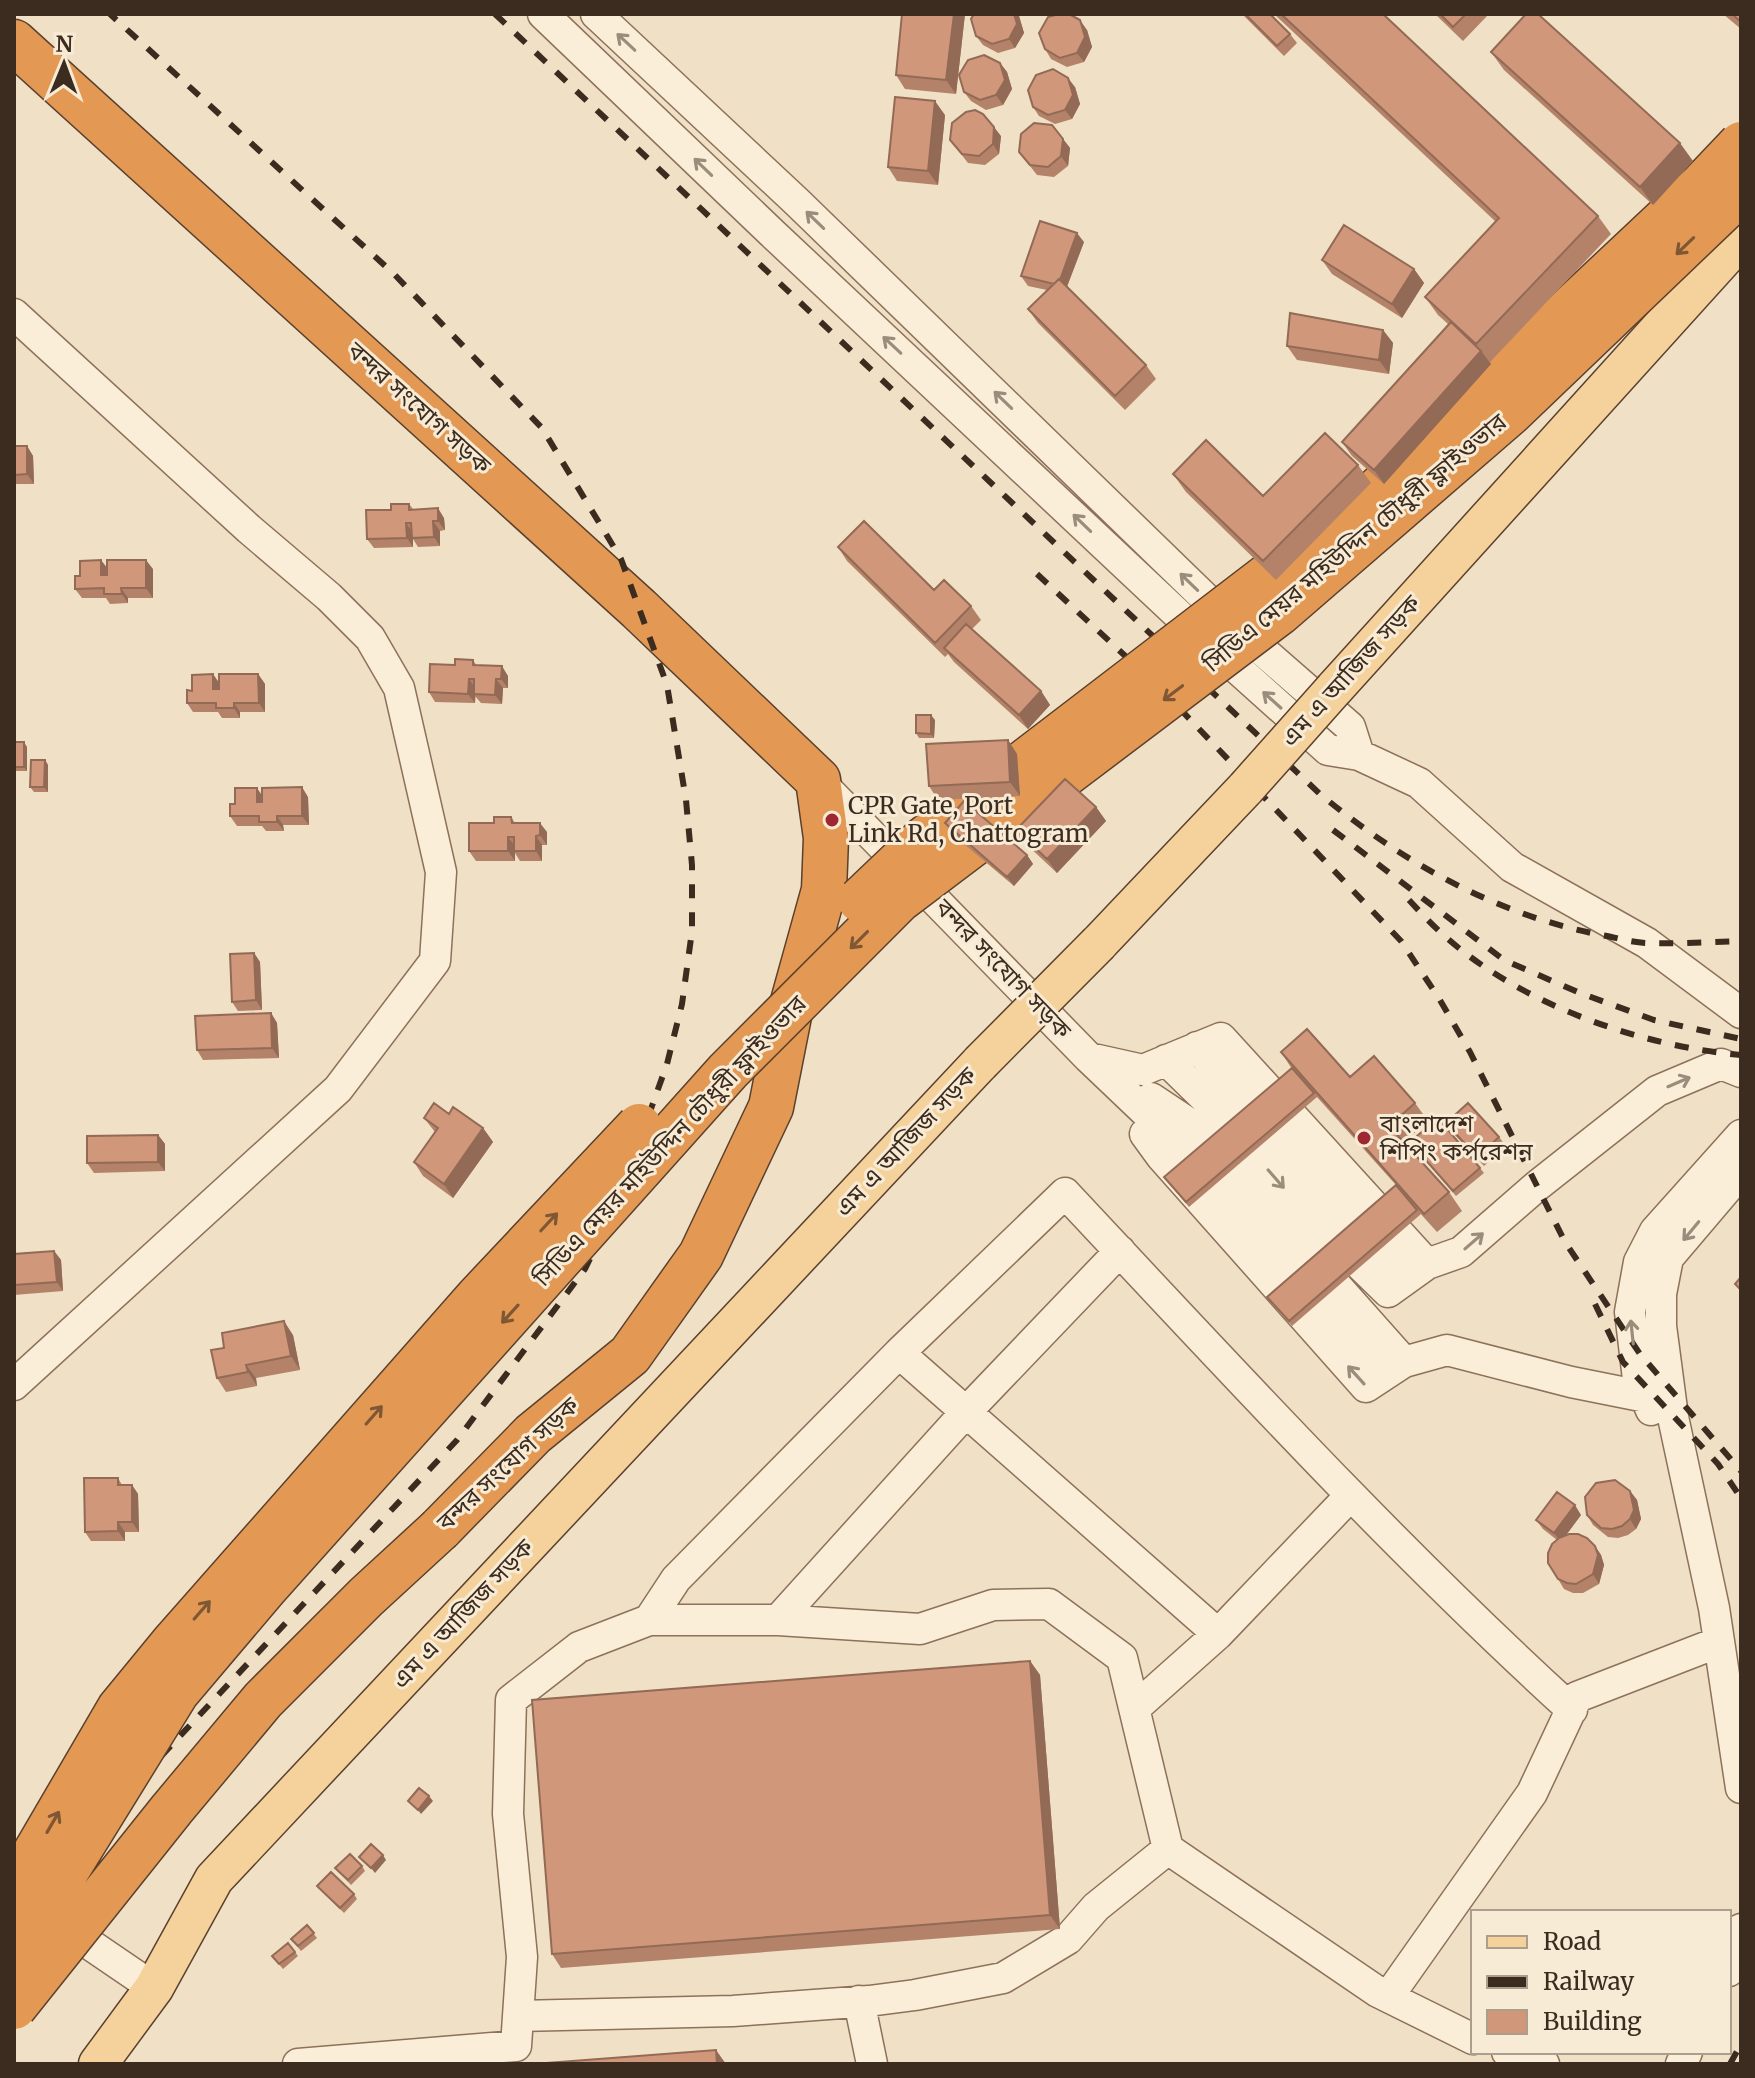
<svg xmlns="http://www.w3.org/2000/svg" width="1755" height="2078" viewBox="0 0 1755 2078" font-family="Merriweather,'Noto Sans Bengali',serif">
  <rect width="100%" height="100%" fill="#f0e0c5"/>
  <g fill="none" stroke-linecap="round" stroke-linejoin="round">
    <g stroke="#8d715a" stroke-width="33">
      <path id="minor" d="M543,14L772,233L1201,636L1328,750L1359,755L1419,783L1512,867L1647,943L1741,1013
        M596,14L797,202L1232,624L1350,727L1359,755
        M14,314L249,529L329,597L370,638L399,688L441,872L435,961L338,1089L14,1385
        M818,780L1089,1058L1174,1139L1384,1373
        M1197,1047L1405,1278
        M1089,1058L1143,1070L1221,1038L1427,1264
        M1166,1060L1209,1102L1308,1214L1388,1292L1427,1264L1461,1252L1538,1185L1657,1091L1721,1064L1741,1072
        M1151,1098L1196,1128L1404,1362
        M1145,1134L1161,1156L1366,1387L1404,1362L1447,1350L1571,1382L1671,1402
        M1741,1172L1668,1258L1661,1294V1326L1673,1417L1714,1608L1741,1788
        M899,1353L1218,1634
        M1651,1410L1638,1379L1630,1312L1639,1262L1655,1231L1741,1135
        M649,1620H778L920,1629L993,1605L1049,1604L1122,1658L1168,1849L1378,1992L1473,2039
        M778,1620L966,1412L1120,1251
        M1135,1708L1218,1634L1350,1496
        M60,1924L154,1988
        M1729,1971L1735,1959L1741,1929
        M1388,1997L1532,1793L1577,1697L1719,1642
        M859,2001L872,2064
        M518,2016L733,2011L869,2001L915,1995L1003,1978L1068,1939L1096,1907L1168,1849
        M1507,2052L1544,2064
        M298,2064L516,2046L522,1957L508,1814L511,1700L579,1647L649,1620L676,1579L899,1353L1065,1193C1230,1369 1393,1547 1572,1710
        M1681,2064L1687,2052"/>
    </g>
    <g stroke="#5a402e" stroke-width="41">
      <path id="major" d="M1334,689L1741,239
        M1099,943L1246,788
        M98,2064L154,1988L214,1879L980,1063"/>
    </g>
    <g stroke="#5a402e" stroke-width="47">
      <path id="highway" d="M14,42L639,609L818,780L826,838L824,890L789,1016L771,1107L701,1255L630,1355L533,1434L440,1529"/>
    </g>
    <use href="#minor" stroke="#faeed9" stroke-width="30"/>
    <use href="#major" stroke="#f5d29c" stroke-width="38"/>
    <use href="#highway" stroke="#e39953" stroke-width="44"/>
    <path stroke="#3c2b1f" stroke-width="6" stroke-dasharray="14 14" stroke-linecap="butt" d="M495,14L1320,794C1403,863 1500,917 1607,936C1621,939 1635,943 1649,943C1680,944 1711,942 1741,941
      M1037,574L1162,690L1401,941L1440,1000L1470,1052L1565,1242L1640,1354L1741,1471
      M1333,830L1504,960L1580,993L1654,1020L1741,1039
      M1409,900C1421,913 1434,927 1448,939C1525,1006 1641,1046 1741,1055
      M1595,1304L1623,1362L1718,1464L1741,1498
      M14,1925L135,1784L457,1440L585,1269L618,1201L667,1064L682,1004L692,931V865L686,800L667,685L621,559L542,428L394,274L110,14
      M1730,2064L1741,2044"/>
    <g stroke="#5a402e" stroke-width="41" stroke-linecap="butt">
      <path id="major-bridge" d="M1246,788L1334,689
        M980,1063L1099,943"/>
    </g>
    <g stroke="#5a402e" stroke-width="47" stroke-linecap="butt">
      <path id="highway-bridge" d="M860,900L924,839L1368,499L1703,184L1741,144
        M14,1889L119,1709L174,1642L478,1297L639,1126
        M14,1956L177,1692L266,1587L728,1071L899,900L1279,613L1510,413L1741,192
        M14,2007L172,1809L263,1700L366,1597L440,1529"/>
    </g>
    <use href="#major-bridge" stroke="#f5d29c" stroke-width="38"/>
    <use href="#highway-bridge" stroke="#e39953" stroke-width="44"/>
  </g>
  <path fill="#b38269" d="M902,14H965L956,94L905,89L896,75Z
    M1242,14H1270L1290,34L1297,43L1284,56Z
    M1274,14H1383L1598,216L1611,234L1490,362L1491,364L1384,484L1352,456L1342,442L1448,324L1438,315L1425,297L1496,222Z
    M1435,14H1489L1463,41Z
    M1723,14H1741V29Z
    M1019,16L1024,33L1015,48L998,53L983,45L976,36Z
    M1087,30L1092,47L1084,62L1067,67L1051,59L1045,49Z
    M1491,52L1693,161L1653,205L1504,70Z
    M1000,63L1007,72L1012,89L1003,105L986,110L971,101L964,92Z
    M1075,87L1080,104L1072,119L1055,124L1039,116L1033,107Z
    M945,115L938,185L897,181L888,167Z
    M1001,136L999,154L985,165L968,163L950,140Z
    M1063,139L1070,148L1068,166L1054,177L1037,175L1019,152Z
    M1084,242L1067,287L1146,365L1156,379L1125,410L1038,323L1028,309L1047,290L1028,286L1021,276Z
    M1322,260L1414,269L1424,283L1402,318L1332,274Z
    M1383,330L1393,343L1389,374L1297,360L1287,346Z
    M14,446H27L33,456L34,484H14Z
    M1358,465L1371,483L1276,580L1186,492L1173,474L1263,496Z
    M409,504L413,509L444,518L445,530L440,531V546L418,547L413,539V547L374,548L367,539L391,510Z
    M838,547L971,606L981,620L972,629L1041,691L1050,705L1028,729L954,662L948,654L945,657L847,561Z
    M107,568L153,569V598H128V603L110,604L106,598H82L75,589L80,576Z
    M473,660L477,666L508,676V688H503L502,704L481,703L475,696V703L435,702L429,692L455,665Z
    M258,674L265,684V712H240V718H222L218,712H193L187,703L192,691L219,682Z
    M935,720L934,738H919L916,733Z
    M1008,740L1017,754L1020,796L938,800L929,786Z
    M14,742L27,747V771H14Z
    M45,760L48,765V792H34L30,787Z
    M262,796L308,797L309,825H283L284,831H266L262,826H237L230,816L235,804Z
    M1096,807L1106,821L1057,873L1026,844L1016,830Z
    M511,817L515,823L547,832V845H542V861H520L515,853V861H476L469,851L494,823Z
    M945,823L1027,855L1033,864L1014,886L951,833Z
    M254,953L260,962L262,1010L238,1011L232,1002Z
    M271,1013L277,1023L279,1058L203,1060L197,1050Z
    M1281,1052L1415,1103L1428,1121L1404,1142L1449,1192L1462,1211L1437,1232L1419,1212L1421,1214L1292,1326L1267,1297L1396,1185L1317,1097L1189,1207L1168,1182L1292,1069Z
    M449,1114L483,1128L493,1142L453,1198L423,1176L414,1162L435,1132L424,1118Z
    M1446,1123L1499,1137L1506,1146L1484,1166L1453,1133Z
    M158,1135L165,1144V1171L94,1173L87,1163Z
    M1410,1142L1480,1168L1484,1173L1456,1196Z
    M54,1251L61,1260L63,1291L14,1295V1254Z
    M293,1335L300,1370L256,1378L257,1386L226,1392L217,1378Z
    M118,1478L122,1485H132L138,1494L139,1532H125V1541H91L85,1532Z
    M1630,1491L1637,1500L1641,1519L1636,1529L1628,1535L1618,1538L1608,1537L1593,1525L1587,1515Z
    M1581,1515L1566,1535L1595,1546L1601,1555L1604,1565L1599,1584L1583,1593H1573L1564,1589L1558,1579L1557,1540L1543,1529L1536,1520Z
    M1030,1661L1040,1675L1060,1929L561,1968L552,1954Z
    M362,1866L365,1871L351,1885L335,1868Z
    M317,1886L354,1894L357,1899L344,1913Z
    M307,1925L317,1938L301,1951L291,1939Z
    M288,1943L298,1956L283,1969L272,1956Z"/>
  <path fill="#926a55" d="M954,14H965L956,94L946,80Z
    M1014,14H1017L1019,16L1024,33L1015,48L1009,39Z
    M1080,20L1087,30L1092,47L1084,62L1077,53Z
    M1000,63L1007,72L1012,89L1003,105L996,95Z
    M1068,78L1075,87L1080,104L1072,119L1065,110Z
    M935,101L945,115L938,185L928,171Z
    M994,127L1001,136L999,154L993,144Z
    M1063,139L1070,148L1068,166L1061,156Z
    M1680,143L1693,161L1653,205L1640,187Z
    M1077,233L1084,242L1064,294L1058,285Z
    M1414,269L1424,283L1402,318L1392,304Z
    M1383,330L1393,343L1389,374L1379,360Z
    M1481,351L1491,364L1384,484L1374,470Z
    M27,446L33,456L34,484L27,474Z
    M438,508L444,518L445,530L438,521Z
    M433,521L440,531V546L434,537Z
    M406,523L413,533V547L407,538Z
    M101,560L108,569V584L101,575Z
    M146,560L153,569V598L146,588Z
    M121,588L128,598V603L122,594Z
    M14,625L15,627L14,660Z
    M502,666L508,676V688L501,679Z
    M213,674L220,684V699L213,689Z
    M258,674L265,684V712L259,703Z
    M469,679L476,689L475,703L468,694Z
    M496,679L503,688L502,704L495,695Z
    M1041,691L1050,705L1028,729L1019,715Z
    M234,703L240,712V718L234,708Z
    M931,715L935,720L934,738L931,734Z
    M1008,740L1017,754L1020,796L1010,782Z
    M24,742L27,747V771L24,767Z
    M45,760L48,765V792L44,787Z
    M302,787L308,797L309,825L302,816Z
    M257,788L263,797L264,812L257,802Z
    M1096,807L1106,821L1057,873L1047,859Z
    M277,816L283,825L284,831L277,822Z
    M540,823L547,832V845L540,835Z
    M536,836L542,845V861L536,851Z
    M508,837L515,846V861L508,851Z
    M1027,855L1033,864L1014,886L1007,877Z
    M254,953L260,962L262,1010L256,1000Z
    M271,1013L277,1023L279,1058L272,1048Z
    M483,1128L493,1142L453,1198L444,1184Z
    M158,1135L165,1144V1171L158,1162Z
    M54,1251L61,1260L63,1291L57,1282Z
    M284,1321L293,1335L300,1370L291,1356Z
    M246,1365L256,1378L257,1386L248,1372Z
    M132,1485L138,1494L139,1532L132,1522Z
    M1630,1491L1637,1500L1641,1519L1636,1529L1630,1519Z
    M1575,1505L1581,1515L1561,1542L1554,1533Z
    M118,1522L125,1532V1541L118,1531Z
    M1595,1546L1601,1555L1604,1565L1599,1584L1593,1574Z
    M1030,1661L1040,1675L1060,1929L1050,1915Z
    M429,1796L433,1801L421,1814L418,1810Z
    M383,1855L386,1860L375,1873L371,1868Z
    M716,2050L726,2064H717Z"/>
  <path fill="#d0977a" stroke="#926a55" stroke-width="2" d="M902,14H954L946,80L896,75Z
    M974,14H1014L1017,24L1009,39L992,44L976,36L971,19Z
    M1059,14H1069L1080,20L1085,37L1077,53L1060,58L1045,49L1039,33L1048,17Z
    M1245,14H1270L1290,34L1277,46Z
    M1281,14H1383L1598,216L1476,344L1425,297L1499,218Z
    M1440,14H1466L1453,27Z
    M1526,14H1538L1680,143L1640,187L1491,52Z
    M1732,14H1741V22Z
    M984,55L1000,63L1005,80L996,95L980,100L964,92L959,75L968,60Z
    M1053,69L1068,78L1073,95L1065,110L1048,115L1033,107L1028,90L1036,75Z
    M895,97L935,101L928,171L888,167Z
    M975,110L983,114L994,127L993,144L979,156L962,154L950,140L952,123L966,112Z
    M1034,123L1052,125L1063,139L1061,156L1048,167L1030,165L1019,152L1021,134Z
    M1040,221L1077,233L1060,280L1059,279L1054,284L1021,276Z
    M1344,225L1414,269L1392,304L1322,260Z
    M1059,279L1146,365L1115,396L1028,309Z
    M1290,313L1383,330L1379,360L1287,346Z
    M1451,322L1481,351L1374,470L1342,442Z
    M1325,433L1358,465L1263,561L1173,474L1206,440L1263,496Z
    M14,446H27V474L14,475Z
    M391,504H409V510L438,508V521H433L434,537L412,538L411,523H406L407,538L367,539L366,510H391Z
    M864,521L934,590L944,580L971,606L935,643L838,547Z
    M101,560V575H107V560H146V588H121L122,594H104V588L75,589V576H80V561Z
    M966,624L1041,691L1019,715L944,648Z
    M455,659L473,660V665L502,666L501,679H496L495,695L474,694V679H469L468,694L429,692L430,664L455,665Z
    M213,674V689H219V674H258L259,703H234V708H216V703H187V690L192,691V675Z
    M916,715H931V734L916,733Z
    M1008,740L1010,782L929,786L926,744Z
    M14,742H24V767H14Z
    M31,760H45L44,787H30Z
    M1065,779L1096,807L1047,859L1016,830Z
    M302,787V816H277V822H259V816H230V804H235V788H257V802H262V788Z
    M964,801L1027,855L1007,877L945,823Z
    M494,817H511L512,823H540V835L536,836V851H514V837H508V851H469V823H494Z
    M254,953L256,1000L232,1002L230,954Z
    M271,1013L272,1048L197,1050L195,1016Z
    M1307,1029L1350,1077L1374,1056L1415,1103L1389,1126L1449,1192L1424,1214L1281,1052Z
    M1292,1068L1314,1093L1186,1202L1164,1177Z
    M434,1103L449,1114L453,1107L483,1128L444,1184L414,1162L438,1128L424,1118Z
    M1468,1103L1499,1137L1477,1157L1446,1123Z
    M1438,1118L1480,1168L1453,1191L1410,1142Z
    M158,1135V1162L87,1163V1136Z
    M1396,1185L1417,1210L1289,1321L1267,1297Z
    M54,1251L57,1282L14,1285V1254Z
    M1741,1277V1290L1735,1284Z
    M284,1321L291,1356L246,1365L248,1372L217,1378L211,1350L224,1348L222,1333Z
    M84,1478H118V1485H132V1522H118V1531L85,1532Z
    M1615,1480L1630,1491L1634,1510L1630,1519L1622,1526L1612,1529L1601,1528L1587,1515L1585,1497L1596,1483Z
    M1557,1492L1575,1505L1554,1533L1536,1520Z
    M1569,1534H1578L1587,1538L1595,1546L1598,1555L1593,1574L1576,1584L1567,1583L1558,1579L1548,1563V1553L1552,1544L1559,1538Z
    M1030,1661L1050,1915L552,1954L532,1700Z
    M419,1788L429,1796L418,1810L408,1801Z
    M371,1844L383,1855L371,1868L359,1857Z
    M350,1854L362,1866L348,1880L335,1868Z
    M331,1872L354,1894L340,1908L317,1886Z
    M307,1925L314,1933L298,1946L291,1939Z
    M288,1943L295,1952L279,1964L272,1956Z
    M716,2050L717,2064H533Z"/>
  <defs><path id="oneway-shaft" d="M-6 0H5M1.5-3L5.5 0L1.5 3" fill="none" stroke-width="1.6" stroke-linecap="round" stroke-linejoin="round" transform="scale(2)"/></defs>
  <g stroke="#9b8c7c">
    <use href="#oneway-shaft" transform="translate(626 42) rotate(-137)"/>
    <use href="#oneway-shaft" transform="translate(703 167) rotate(-136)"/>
    <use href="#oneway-shaft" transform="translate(815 220) rotate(-136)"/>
    <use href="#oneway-shaft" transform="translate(892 345) rotate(-137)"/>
    <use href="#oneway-shaft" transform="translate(1003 400) rotate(-136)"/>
    <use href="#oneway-shaft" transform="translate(1082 523) rotate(-136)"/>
    <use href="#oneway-shaft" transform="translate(1189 582) rotate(-136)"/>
    <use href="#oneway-shaft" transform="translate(1272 700) rotate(-138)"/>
    <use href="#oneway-shaft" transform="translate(1679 1082) rotate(-23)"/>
    <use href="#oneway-shaft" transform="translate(1276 1179) rotate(49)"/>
    <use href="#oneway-shaft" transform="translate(1691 1231) rotate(130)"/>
    <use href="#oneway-shaft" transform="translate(1474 1241) rotate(-41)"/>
    <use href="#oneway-shaft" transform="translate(1632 1332) rotate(-96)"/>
    <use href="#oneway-shaft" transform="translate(1356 1375) rotate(-132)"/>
  </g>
  <g stroke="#7f5734">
    <use href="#oneway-shaft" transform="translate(1685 246) rotate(136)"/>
    <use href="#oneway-shaft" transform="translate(1173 693) rotate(143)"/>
    <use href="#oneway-shaft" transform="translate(859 940) rotate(135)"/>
    <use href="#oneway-shaft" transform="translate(549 1222) rotate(-47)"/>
    <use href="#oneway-shaft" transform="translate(510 1314) rotate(132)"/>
    <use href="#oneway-shaft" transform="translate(374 1415) rotate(-49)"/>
    <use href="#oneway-shaft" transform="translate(202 1610) rotate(-49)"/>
    <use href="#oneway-shaft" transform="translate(53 1822) rotate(-60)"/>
  </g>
  <g fill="#9f2731" stroke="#f7ebd5" stroke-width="3">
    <circle cx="832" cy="820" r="8"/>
    <circle cx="1364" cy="1138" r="8"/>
  </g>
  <g text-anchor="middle" stroke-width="6" stroke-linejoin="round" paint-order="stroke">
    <g font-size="24" fill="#3c2b1f" stroke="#f7ebd5">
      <text transform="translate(419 408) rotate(42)" y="8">বন্দর সংযোগ সড়ক</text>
      <text transform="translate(1355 543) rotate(-40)" y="8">সিডিএ মেয়র মহিউদ্দিন চৌধুরী ফ্লাইওভার</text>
      <text transform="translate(1351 671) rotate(-48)" y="8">এম এ আজিজ সড়ক</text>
      <text transform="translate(1003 969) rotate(46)" y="8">বন্দর সংযোগ সড়ক</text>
      <text transform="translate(670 1141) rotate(-47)" y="8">সিডিএ মেয়র মহিউদ্দিন চৌধুরী ফ্লাইওভার</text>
      <text transform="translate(906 1142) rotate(-47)" y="8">এম এ আজিজ সড়ক</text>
      <text transform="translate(508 1464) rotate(-43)" y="8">বন্দর সংযোগ সড়ক</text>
      <text transform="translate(463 1614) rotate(-47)" y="8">এম এ আজিজ সড়ক</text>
    </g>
    <g font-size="24" fill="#3c2b1f" stroke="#f7ebd5" text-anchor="start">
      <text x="848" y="814">CPR Gate, Port<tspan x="848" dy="28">Link Rd, Chattogram</tspan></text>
      <text x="1380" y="1132">বাংলাদেশ<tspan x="1380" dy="28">শিপিং কর্পরেশন</tspan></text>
    </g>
  </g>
  <rect width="1755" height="2078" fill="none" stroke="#3c2b1f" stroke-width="32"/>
  <rect x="1471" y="1910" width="260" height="144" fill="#f7ebd5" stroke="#ac9e8c" stroke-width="2"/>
  <rect x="1487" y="1936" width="40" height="12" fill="#f5d29c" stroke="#ac9e8c" stroke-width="2"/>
  <text x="1543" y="1950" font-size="24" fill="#3c2b1f">Road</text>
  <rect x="1487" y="1976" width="40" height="12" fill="#3c2b1f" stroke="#ac9e8c" stroke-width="2"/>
  <text x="1543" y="1990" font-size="24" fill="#3c2b1f">Railway</text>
  <rect x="1487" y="2010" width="40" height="24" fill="#d0977a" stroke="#ac9e8c" stroke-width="2"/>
  <text x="1543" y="2030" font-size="24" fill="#3c2b1f">Building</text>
  <g transform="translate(64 64) rotate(1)" stroke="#f7ebd5" stroke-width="6" paint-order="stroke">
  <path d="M0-6L14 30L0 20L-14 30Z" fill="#3c2b1f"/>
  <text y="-12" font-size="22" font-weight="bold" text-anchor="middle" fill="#3c2b1f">N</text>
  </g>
</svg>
